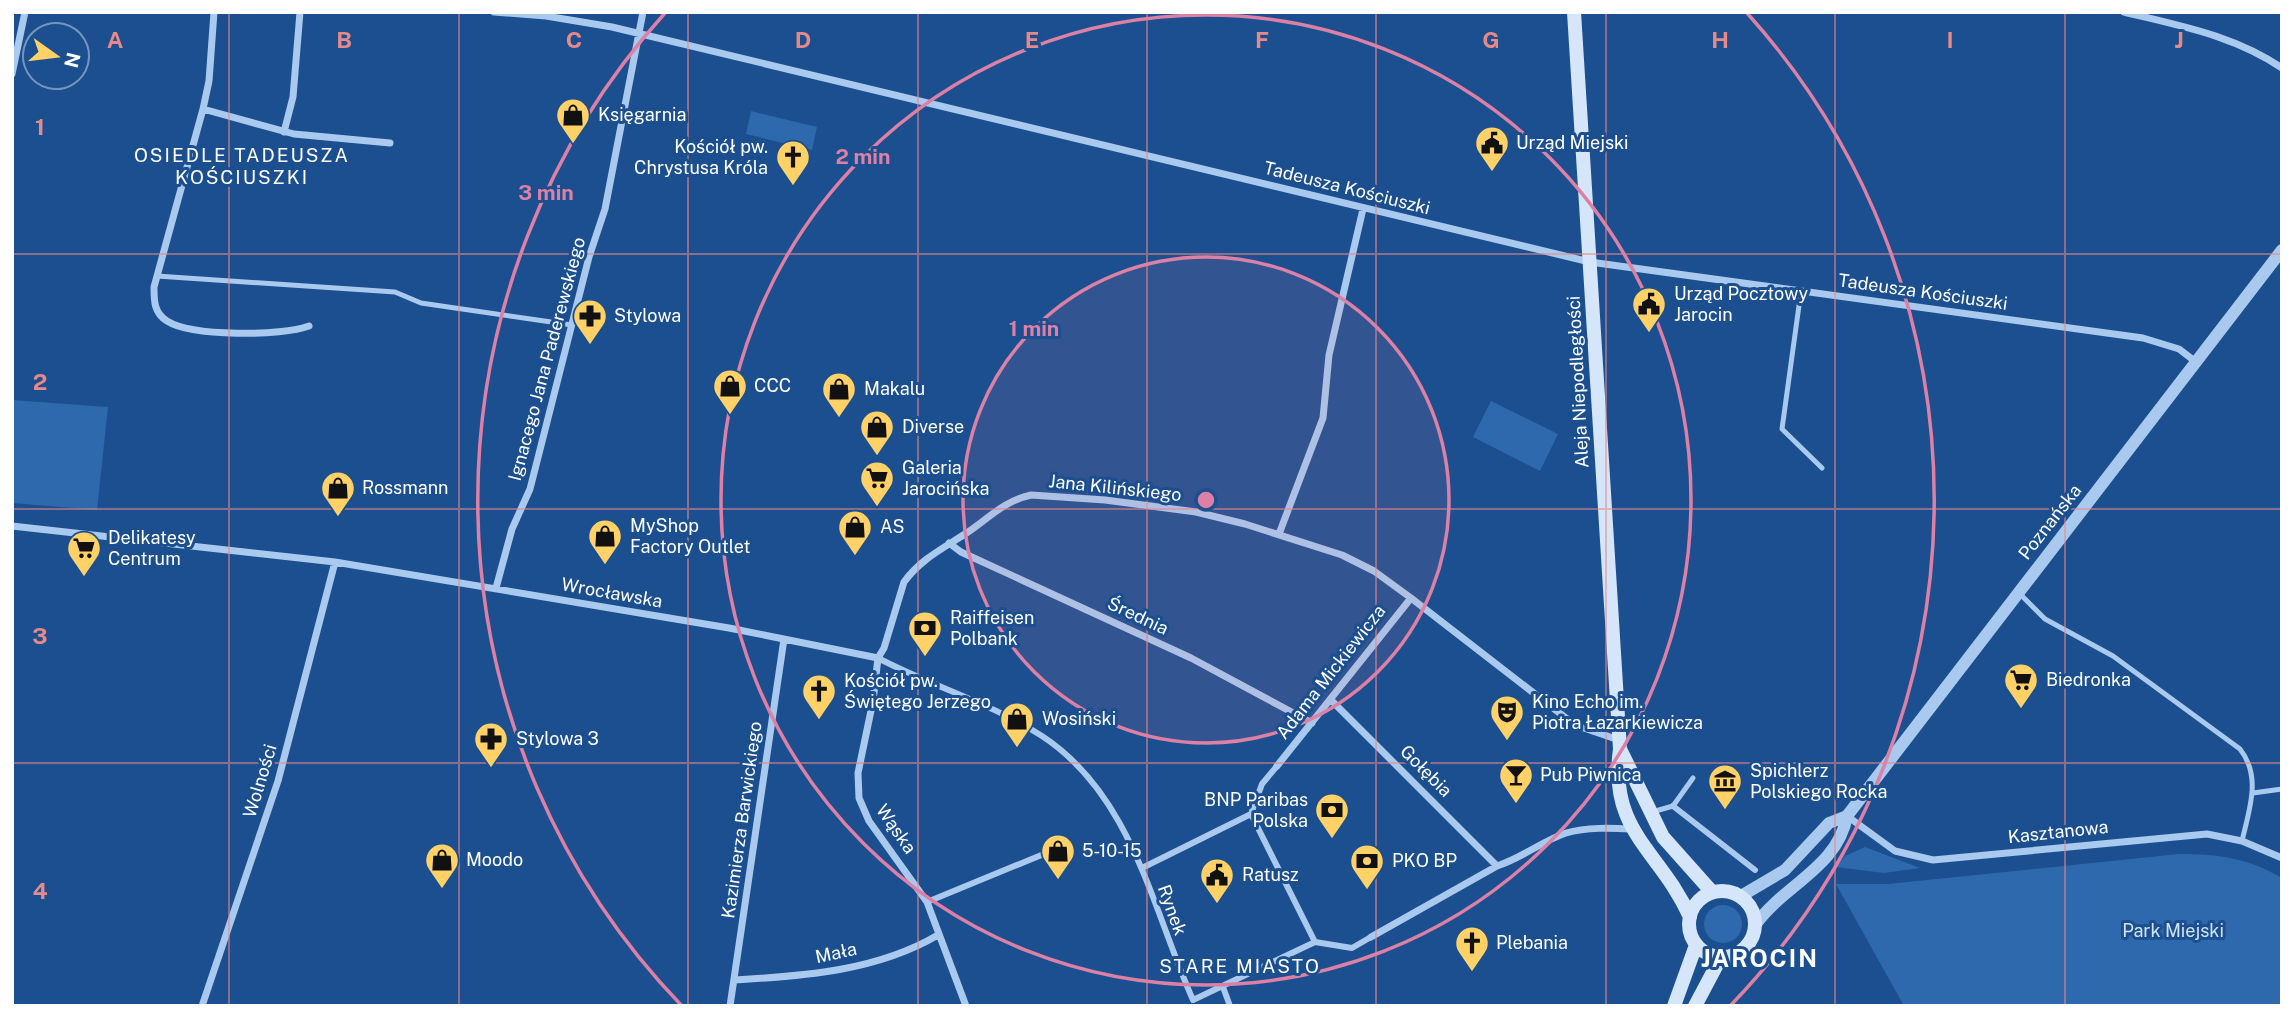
<svg xmlns="http://www.w3.org/2000/svg" width="2294" height="1018" viewBox="0 0 2294 1018" font-family="'Public Sans',sans-serif">
  <rect width="100%" height="100%" fill="#1b4f8f"/>
  <path fill="#2e69ad" d="M751,111L817,127L812,150L746,134Z
    M12,400L108,407L97,510L12,503Z
    M1491,401L1558,434L1540,471L1473,437Z
    M1865,847L1920,868L1884,873L1836,867L1845,856Z
    M2179,854C2218,854 2248,858 2282,878V1006H1904L1836,884H1888Z
    M1704 924a19 19 0 1 1 38 0a19 19 0 1 1-38 0Z"/>
  <g fill="none" stroke-linecap="round" stroke-linejoin="round">
    <path stroke="#a9c9ee" stroke-width="5" d="M157,276L395,292L421,303L572,325
      M1801,291L1782,429L1822,468
      M2019,593L2045,619L2113,656L2240,749C2262,777 2249,810 2242,841
      M2253,793L2282,789
      M1652,812L1673,806L1693,778"/>
    <path stroke="#a9c9ee" stroke-width="6" d="M878,658C931,686 991,703 1042,736C1132,795 1152,908 1193,1000L1315,942L1352,948L1371,937
      M1673,806L1755,870
      M1251,814L1315,942
      M1142,868L1251,814L1262,784L1277,766
      M927,902L1056,849
      M1223,987L1230,1006"/>
    <path stroke="#a9c9ee" stroke-width="7" d="M214,12L209,81L203,109L154,287C154,301 154,313 167,321C192,337 282,336 309,326
      M494,12L546,16L612,27L1590,262L2143,338L2179,349L2196,362
      M2124,12C2180,26 2233,35 2282,68
      M12,74L25,12
      M203,109L294,134L390,143
      M284,132L293,97L300,12
      M12,526L335,562L729,628L878,658
      M1279,534L1323,418L1329,355L1363,209
      M949,543L961,552L1191,658L1312,723
      M496,588L512,529L530,489L589,257L605,209L643,12
      M878,658L884,648L904,582C921,559 942,549 965,534C987,520 1003,501 1031,495L1105,500L1196,512L1245,524L1342,555L1374,571L1411,598L1575,725L1619,740
      M878,658L873,701L858,773L859,798L869,821L927,902L966,1006
      M1331,700L1497,866
      M1277,766L1411,598
      M1847,816L1895,851L1933,860L2207,834L2242,841L2282,858
      M1371,937L1497,866C1522,858 1544,840 1566,833C1587,827 1611,828 1632,829
      M735,980C804,976 877,971 938,935
      M202,1006L278,781L335,562
      M730,1006L784,639"/>
    <path stroke="#a9c9ee" stroke-width="12" d="M1741,896L1785,870L1829,823L1847,816
      M1756,924C1784,885 1838,867 1847,816L2282,250"/>
    <path stroke="#d6e6fa" stroke-width="14" d="M1574,12L1620,749C1608,832 1661,851 1690,917
      M1620,749L1663,837L1712,892
      M1689 924a33 33 0 1 1 66 0a33 33 0 1 1-66 0Z
      M1674,1006L1696,945
      M1695,1006L1721,957"/>
  </g>
  <path fill="none" stroke="#e88989" stroke-width="2" stroke-opacity="0.55" d="M229,12V1006M459,12V1006M688,12V1006M918,12V1006M1147,12V1006M1376,12V1006M1606,12V1006M1835,12V1006M2065,12V1006M12,254H2282M12,509H2282M12,763H2282"/>
  <circle cx="1206" cy="500" r="243" fill="#dd80a5" fill-opacity=".12"/>
  <g fill="none" stroke="#dd80a5" stroke-width="3.5">
    <circle cx="1206" cy="500" r="243"/>
    <circle cx="1206" cy="500" r="485"/>
    <path d="M682 1006A728 728 0 0 1 665 13M1747 13A728 728 0 0 1 1730 1006"/>
  </g>
  <defs>
    <g id="shop-pin" transform="scale(1.75)"><path d="M0 17L-7.5 6A9.5 9.5 0 1 1 7.5 6Z" fill="#ffd166" stroke="#1b4f8f"/><path d="M-5-2.5h2.3a2.7 3.5 0 0 1 5.4 0H5L5.5 6h-11ZM-1.5-2.5h3a1.5 2.3 0 0 0-3 0Z" fill="#111"/></g>
    <g id="civic-pin" transform="scale(1.75)"><path d="M0 17L-7.5 6A9.5 9.5 0 1 1 7.5 6Z" fill="#ffd166" stroke="#1b4f8f"/><path d="M-.6-6.5H3V-4.5H.6V-3L4-1V1h2V6H-6V1h2V-1L-.6-3ZM-1.2 2.5V6h2.4V2.5Z" fill="#111"/></g>
    <g id="church-pin" transform="scale(1.75)"><path d="M0 17L-7.5 6A9.5 9.5 0 1 1 7.5 6Z" fill="#ffd166" stroke="#1b4f8f"/><path d="M-1.2-6h2.4v3.5h3.3v2.4h-3.3V6h-2.4V-.1h-3.3v-2.4h3.3Z" fill="#111"/></g>
    <g id="pharmacy-pin" transform="scale(1.75)"><path d="M0 17L-7.5 6A9.5 9.5 0 1 1 7.5 6Z" fill="#ffd166" stroke="#1b4f8f"/><path d="M-2-6h4v4h4v4h-4v4h-4v-4h-4v-4h4Z" fill="#111"/></g>
    <g id="supermarket-pin" transform="scale(1.75)"><path d="M0 17L-7.5 6A9.5 9.5 0 1 1 7.5 6Z" fill="#ffd166" stroke="#1b4f8f"/><path d="M-6-5.5h2.5l.6 2H6L4.5 2H-2.5L-4.4-4H-6ZM-1.5 3.2a1.3 1.3 0 1 0 .1 0ZM3 3.2a1.3 1.3 0 1 0 .1 0Z" fill="#111"/></g>
    <g id="bank-pin" transform="scale(1.75)"><path d="M0 17L-7.5 6A9.5 9.5 0 1 1 7.5 6Z" fill="#ffd166" stroke="#1b4f8f"/><path d="M-6-4H6V4H-6ZM0-2.3a2.3 2.3 0 1 0 0 4.6a2.3 2.3 0 1 0 0-4.6Z" fill="#111"/></g>
    <g id="theatre-pin" transform="scale(1.75)"><path d="M0 17L-7.5 6A9.5 9.5 0 1 1 7.5 6Z" fill="#ffd166" stroke="#1b4f8f"/><path d="M-5-5.5Q0-4 5-5.5V0Q5 5 0 6Q-5 5-5 0ZM-3.3-2.5H-1v1.5H-3.3ZM1-2.5H3.3v1.5H1ZM-2.8 1Q0 5.5 2.8 1Z" fill="#111"/></g>
    <g id="bar-pin" transform="scale(1.75)"><path d="M0 17L-7.5 6A9.5 9.5 0 1 1 7.5 6Z" fill="#ffd166" stroke="#1b4f8f"/><path d="M-6-5H6L.8 .8V4.5H3.5V6h-7V4.5H-.8V.8Z" fill="#111"/></g>
    <g id="museum-pin" transform="scale(1.75)"><path d="M0 17L-7.5 6A9.5 9.5 0 1 1 7.5 6Z" fill="#ffd166" stroke="#1b4f8f"/><path d="M0-6L6-3V-2H-6V-3ZM-5-1h2V3h-2ZM-1-1h2V3h-2ZM3-1h2V3H3ZM-6 4H6V6H-6Z" fill="#111"/></g>
  </defs>
  <g fill-rule="evenodd">
    <use href="#shop-pin" x="573" y="115"/>
    <use href="#civic-pin" x="1492" y="143"/>
    <use href="#church-pin" x="793" y="157"/>
    <use href="#civic-pin" x="1649" y="304"/>
    <use href="#pharmacy-pin" x="590" y="316"/>
    <use href="#shop-pin" x="730" y="386"/>
    <use href="#shop-pin" x="839" y="389"/>
    <use href="#shop-pin" x="877" y="427"/>
    <use href="#supermarket-pin" x="877" y="478"/>
    <use href="#shop-pin" x="338" y="488"/>
    <use href="#shop-pin" x="855" y="527"/>
    <use href="#shop-pin" x="605" y="536"/>
    <use href="#supermarket-pin" x="84" y="548"/>
    <use href="#bank-pin" x="925" y="628"/>
    <use href="#supermarket-pin" x="2021" y="680"/>
    <use href="#church-pin" x="819" y="691"/>
    <use href="#theatre-pin" x="1507" y="712"/>
    <use href="#shop-pin" x="1017" y="719"/>
    <use href="#pharmacy-pin" x="491" y="739"/>
    <use href="#bar-pin" x="1516" y="775"/>
    <use href="#museum-pin" x="1725" y="781"/>
    <use href="#bank-pin" x="1332" y="810"/>
    <use href="#shop-pin" x="1058" y="851"/>
    <use href="#shop-pin" x="442" y="860"/>
    <use href="#bank-pin" x="1367" y="861"/>
    <use href="#civic-pin" x="1217" y="875"/>
    <use href="#church-pin" x="1472" y="943"/>
  </g>
  <g text-anchor="middle" stroke-width="6" stroke-linejoin="round" paint-order="stroke">
    <g font-size="18" fill="#fff" stroke="#1b4f8f" text-anchor="start">
      <text x="598" y="121">Księgarnia</text>
      <text x="1516" y="149">Urząd Miejski</text>
      <text x="768" y="153" text-anchor="end">Kościół pw.<tspan x="768" dy="21">Chrystusa Króla</tspan></text>
      <text x="1674" y="300">Urząd Pocztowy<tspan x="1674" dy="21">Jarocin</tspan></text>
      <text x="614" y="322">Stylowa</text>
      <text x="754" y="392">CCC</text>
      <text x="864" y="395">Makalu</text>
      <text x="902" y="433">Diverse</text>
      <text x="902" y="474">Galeria<tspan x="902" dy="21">Jarocińska</tspan></text>
      <text x="362" y="494">Rossmann</text>
      <text x="630" y="532">MyShop<tspan x="630" dy="21">Factory Outlet</tspan></text>
      <text x="880" y="533">AS</text>
      <text x="108" y="544">Delikatesy<tspan x="108" dy="21">Centrum</tspan></text>
      <text x="950" y="624">Raiffeisen<tspan x="950" dy="21">Polbank</tspan></text>
      <text x="2046" y="686">Biedronka</text>
      <text x="844" y="687">Kościół pw.<tspan x="844" dy="21">Świętego Jerzego</tspan></text>
      <text x="1532" y="708">Kino Echo im.<tspan x="1532" dy="21">Piotra Łazarkiewicza</tspan></text>
      <text x="1042" y="725">Wosiński</text>
      <text x="516" y="745">Stylowa 3</text>
      <text x="1750" y="777">Spichlerz<tspan x="1750" dy="21">Polskiego Rocka</tspan></text>
      <text x="1540" y="781">Pub Piwnica</text>
      <text x="1308" y="806" text-anchor="end">BNP Paribas<tspan x="1308" dy="21">Polska</tspan></text>
      <text x="1082" y="857">5-10-15</text>
      <text x="466" y="866">Moodo</text>
      <text x="1392" y="867">PKO BP</text>
      <text x="1242" y="881">Ratusz</text>
      <text x="1496" y="949">Plebania</text>
    </g>
    <g font-size="18" fill="#fff" stroke="#1b4f8f">
      <text transform="translate(1347 188) rotate(14)" y="6">Tadeusza Kościuszki</text>
      <text transform="translate(1923 292) rotate(8)" y="6">Tadeusza Kościuszki</text>
      <text transform="translate(547 359) rotate(-75)" y="6">Ignacego Jana Paderewskiego</text>
      <text transform="translate(1578 382) rotate(-93)" y="6">Aleja Niepodległości</text>
      <text transform="translate(1115 488) rotate(6)" y="6">Jana Kilińskiego</text>
      <text transform="translate(2050 522) rotate(-52)" y="6">Poznańska</text>
      <text transform="translate(612 593) rotate(10)" y="6">Wrocławska</text>
      <text transform="translate(1138 616) rotate(25)" y="6">Średnia</text>
      <text transform="translate(1331 672) rotate(-52)" y="6">Adama Mickiewicza</text>
      <text transform="translate(1426 771) rotate(45)" y="6">Gołębia</text>
      <text transform="translate(260 781) rotate(-73)" y="6">Wolności</text>
      <text transform="translate(742 820) rotate(-82)" y="6">Kazimierza Barwickiego</text>
      <text transform="translate(896 829) rotate(55)" y="6">Wąska</text>
      <text transform="translate(2058 832) rotate(-6)" y="6">Kasztanowa</text>
      <text transform="translate(1172 910) rotate(70)" y="6">Rynek</text>
      <text transform="translate(836 953) rotate(-12)" y="6">Mała</text>
    </g>
    <g font-size="18" fill="#cfe3fa" stroke="#1b4f8f">
      <text x="2173" y="937">Park Miejski</text>
    </g>
    <g font-size="19" letter-spacing="2" fill="#fff" stroke="#1b4f8f">
      <text x="242" y="162">OSIEDLE TADEUSZA<tspan x="242" dy="22">KOŚCIUSZKI</tspan></text>
      <text x="1240" y="973">STARE MIASTO</text>
    </g>
    <g font-size="24" font-weight="bold" letter-spacing="2" fill="#fff" stroke="#1b4f8f">
      <text x="1760" y="967">JAROCIN</text>
    </g>
  </g>
  <g font-size="23" text-anchor="middle" font-weight="bold" fill="#e88989" stroke="#1b4f8f" stroke-width="6" stroke-linejoin="round" paint-order="stroke">
    <text x="115" y="48">A</text>
    <text x="344" y="48">B</text>
    <text x="574" y="48">C</text>
    <text x="803" y="48">D</text>
    <text x="1032" y="48">E</text>
    <text x="1262" y="48">F</text>
    <text x="1491" y="48">G</text>
    <text x="1720" y="48">H</text>
    <text x="1950" y="48">I</text>
    <text x="2179" y="48">J</text>
    <text x="40" y="135">1</text>
    <text x="40" y="390">2</text>
    <text x="40" y="644">3</text>
    <text x="40" y="899">4</text>
  </g>
  <circle cx="1206" cy="500" r="10" fill="#dd80a5" stroke="#1b4f8f" stroke-width="3.5"/>
  <g font-size="21" text-anchor="middle" font-weight="bold" fill="#dd80a5" stroke="#1b4f8f" stroke-width="6" stroke-linejoin="round" paint-order="stroke">
    <text x="863" y="164">2 min</text>
    <text x="546" y="200">3 min</text>
    <text x="1034" y="336">1 min</text>
  </g>
  <rect width="2294" height="1018" fill="none" stroke="#ffffff" stroke-width="28"/>
  <g transform="translate(56 56) rotate(104)"><circle r="33" fill="#1b4f8f" stroke="#7695bc" stroke-width="2"/>
  <path d="M0-5L12 26L0 18L-12 26Z" fill="#ffd166"/>
  <text y="-10" font-size="19" font-weight="bold" text-anchor="middle" fill="#ffffff">N</text>
  </g>
</svg>
